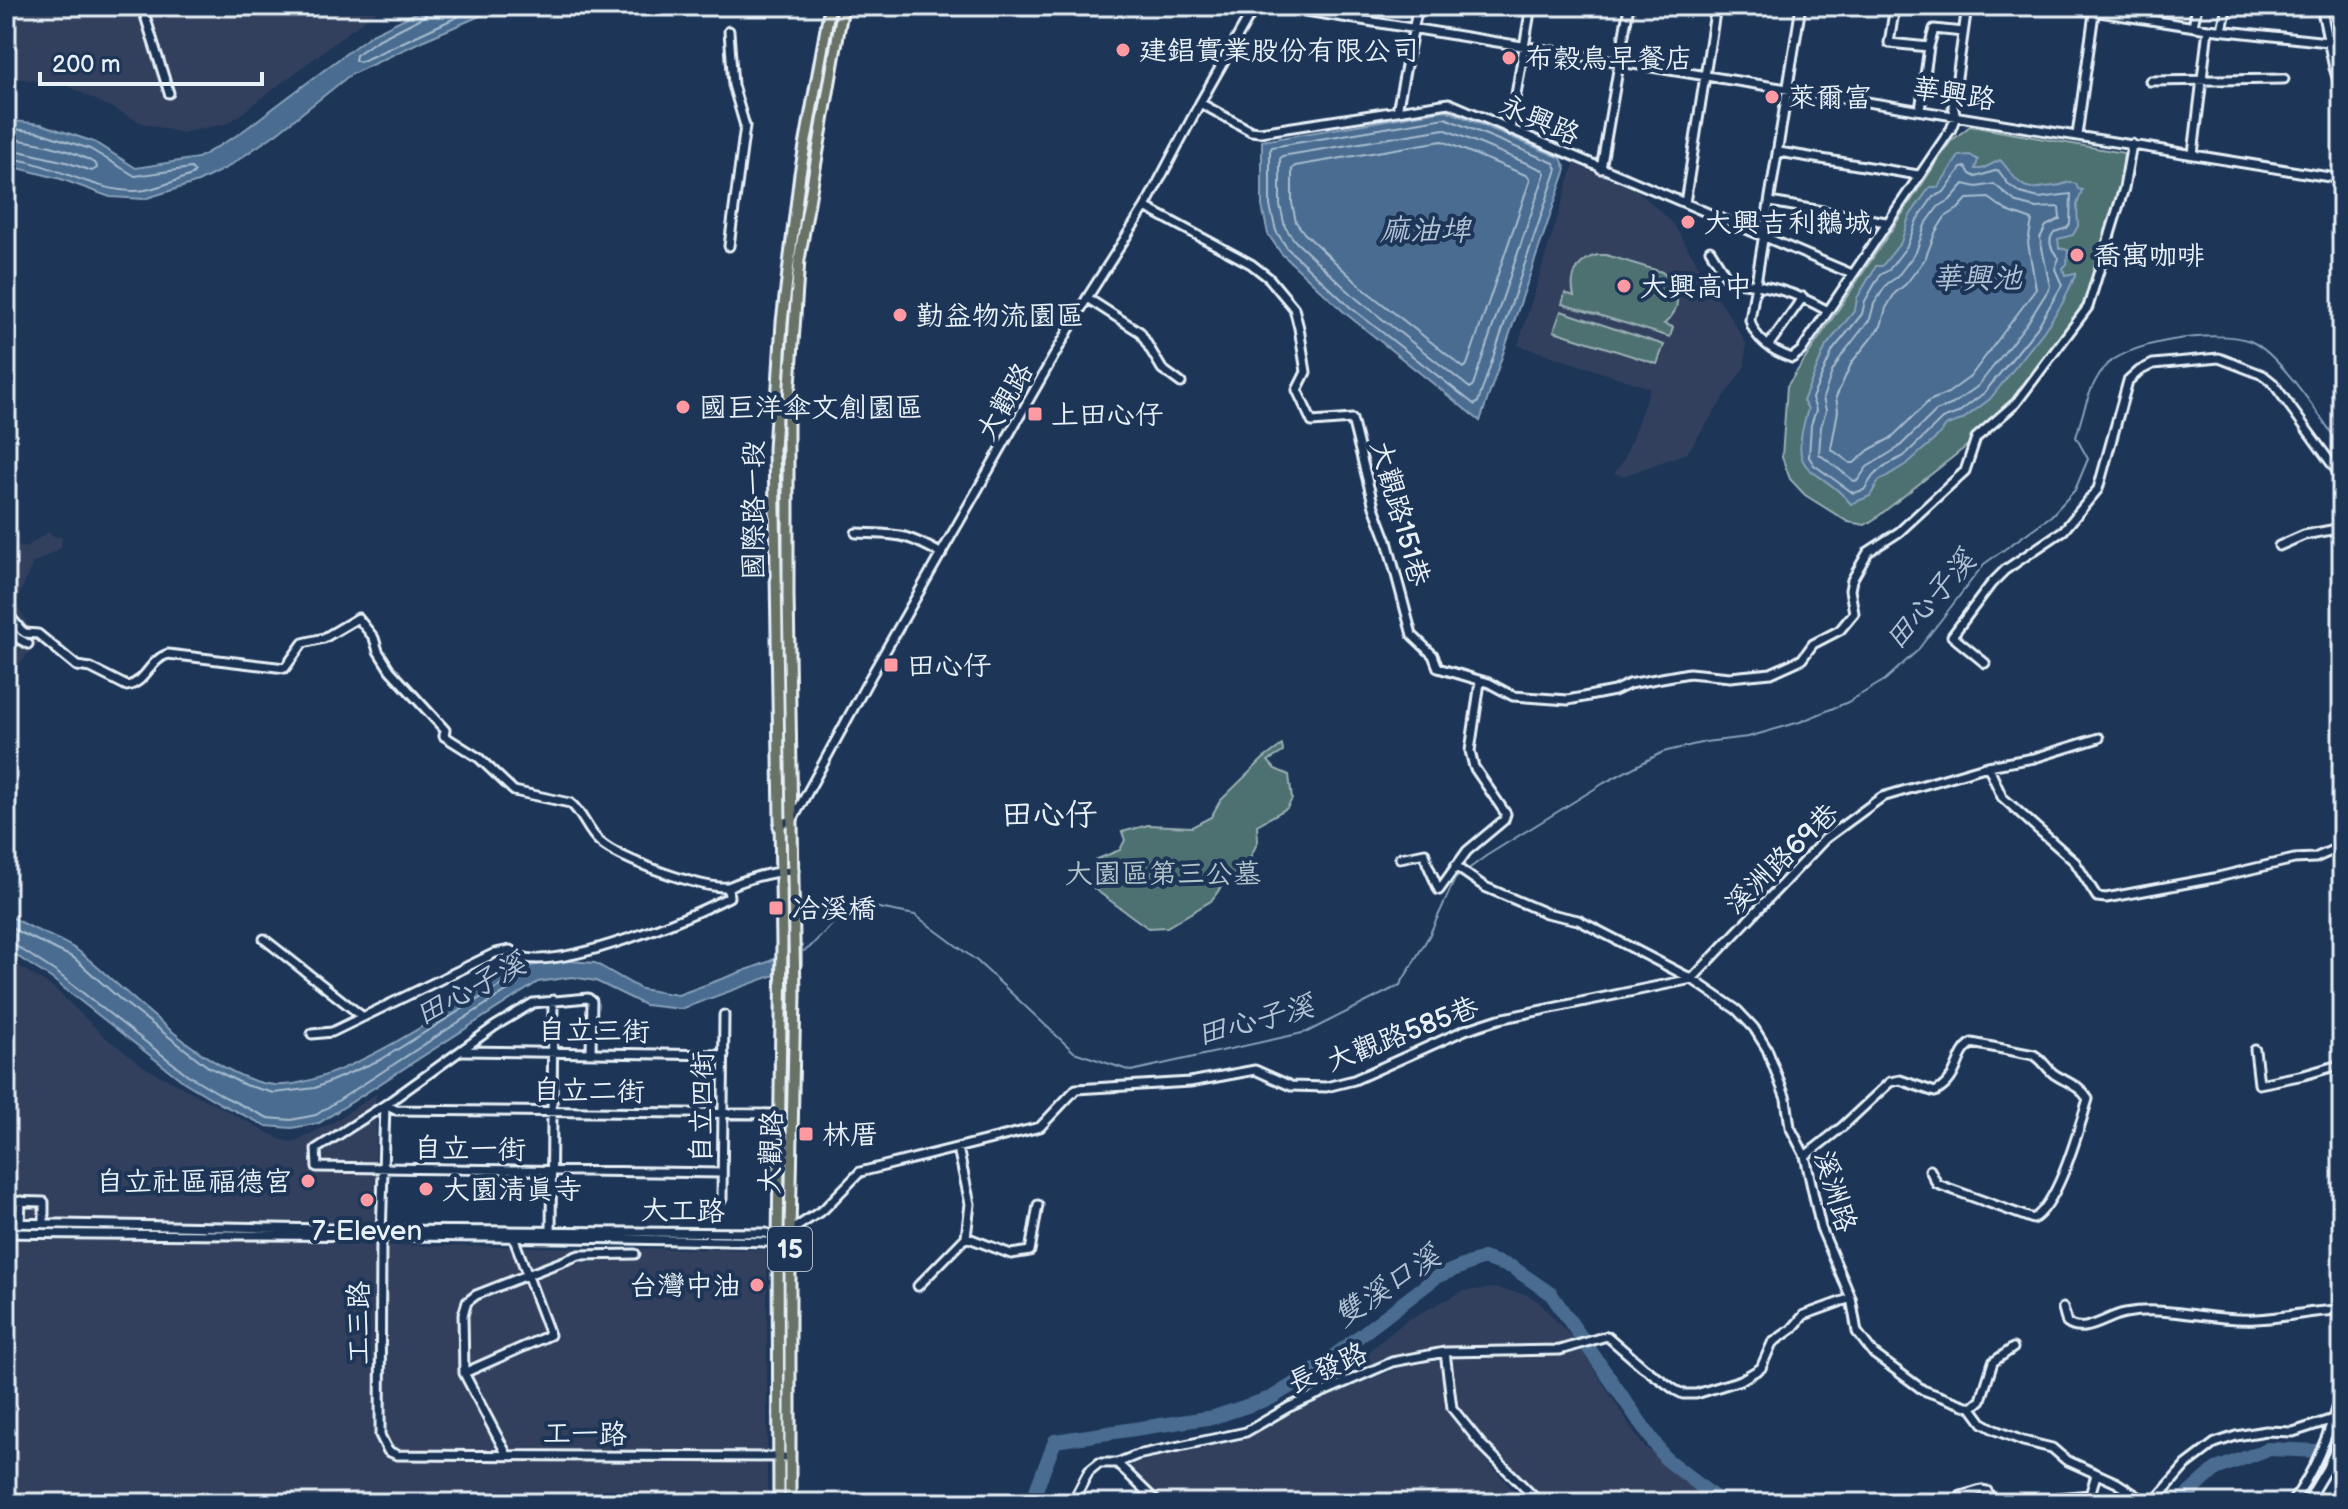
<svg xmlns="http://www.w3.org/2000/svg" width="2348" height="1509" viewBox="0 0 2348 1509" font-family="'Balsamiq Sans','LXGW WenKai TC',sans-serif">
  <rect width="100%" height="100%" fill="#1d3557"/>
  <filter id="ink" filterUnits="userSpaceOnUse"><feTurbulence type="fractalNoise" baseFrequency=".0125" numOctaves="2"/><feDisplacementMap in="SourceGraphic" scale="16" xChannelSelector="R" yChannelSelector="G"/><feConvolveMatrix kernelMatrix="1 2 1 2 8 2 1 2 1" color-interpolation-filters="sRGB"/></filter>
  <g filter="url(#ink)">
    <path fill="#30415d" d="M6,6H383L229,123L182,133L142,123L66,85L15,78L6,83Z
      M1574,164L1638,191L1672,222L1746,343L1745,366L1687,453L1623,476L1614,473L1624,460L1650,388L1518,345Z
      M48,532L53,536L62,537L61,548L32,564L16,604L28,624L45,636L6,678V536L16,545L25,548Z
      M6,958L55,989L105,1037L146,1068L282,1140L293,1142L332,1123L376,1094L375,1245L767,1250V1503H160L111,1493L65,1503H6Z
      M1493,1288L1525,1294L1538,1301L1577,1343L1562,1346L1441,1349L1412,1353L1352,1374L1350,1366L1407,1320L1463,1291Z
      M1582,1351L1641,1443L1710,1503H1545L1456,1408L1449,1356L1560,1354Z
      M1441,1361L1446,1412L1515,1493L1526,1503H1167L1130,1465L1248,1432L1377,1376L1418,1362Z"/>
    <path fill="#4e7071" stroke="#9bb0b4" stroke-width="2" d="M1970,126L2124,153L2120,192L2089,294L2080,314L2017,400L1977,433L1968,445L1876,518L1865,525L1848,522L1805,495L1790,479L1782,457L1787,386L1951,141Z
      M1598,255H1606L1662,272C1681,286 1683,309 1664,324L1673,327L1670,337L1562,304L1565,293L1574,296C1569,277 1578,259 1598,255Z
      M1561,311L1664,345L1657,364L1554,331Z
      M1282,745L1283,752L1268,761L1275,769L1289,775L1292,799L1287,808L1257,825L1258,841L1246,867L1222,886L1211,901L1167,927L1148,928L1093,888L1092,871L1096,868L1095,860L1120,850L1125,840L1122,832L1148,825L1192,827L1211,817L1220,801L1263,759Z"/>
    <path fill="#486c90" stroke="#88a1ba" stroke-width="2" d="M430,6H503L424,40L350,75L277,133L228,167L198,182L144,199L110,197L61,179L6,165V120L41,124L94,142L136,168L198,158L239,134L372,34Z
      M1446,110L1561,158L1566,169L1480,421L1345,313L1281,253L1268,234L1262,206V141Z
      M1970,155L1978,160L1975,169H1982L2000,160C2015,175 2018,193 2045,187C2055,185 2059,187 2069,182L2076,184L2078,189L2082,190L2077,205L2078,226L2073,235L2058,239L2059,248L2068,250L2067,264L2063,268L2065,275L2075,273V276L2062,304L2043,332L1990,399L1962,420L1947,425L1934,440L1908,463L1879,481L1870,496L1851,504C1817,462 1785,481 1808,409L1803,401L1826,346L1855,310L1857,298L1876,266H1882L1901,242L1909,217L1930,187H1938L1959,156Z
      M6,913C29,930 60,937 81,953C129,992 212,1080 275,1085C333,1089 449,1011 497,978L518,969L557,960L595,963L641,989L678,995L768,962L802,946V965L681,1009L645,1005L596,981L572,977L538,982L319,1123L292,1128L266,1126L221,1104L184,1082L51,978L6,949Z"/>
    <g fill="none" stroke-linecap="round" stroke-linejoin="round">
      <path stroke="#a8bcce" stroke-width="2" d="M429,6L425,16L376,41L356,55L355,60L360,62L481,6
        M1445,118L1554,163L1557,169L1478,402L1475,405L1350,307L1287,248L1276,231L1270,206V151L1272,147Z
        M6,128L39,132L90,149L135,176L191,168L195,172L192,175C177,180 161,187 145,190C100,197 52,161 6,158
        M1444,129L1543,170L1545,173L1473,385L1470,388L1357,299L1295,241L1285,227L1280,205V159L1282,156Z
        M6,138C36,142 70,148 96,164L97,168L92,171L66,162L6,148
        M1442,141L1528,176L1530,180L1467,365L1464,368L1365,290L1304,233L1296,222L1292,203V169L1295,166Z
        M1966,167L1970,174L1976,177L1998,170L2009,185L2020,193L2039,198L2071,194L2070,224L2067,228L2054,232C2046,242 2052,251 2059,258L2055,269L2062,285L2037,328L1984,393L1958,413L1942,419L1904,456L1883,467L1873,476L1864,490L1853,493L1814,465L1809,457L1811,425L1816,410L1812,398L1833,350L1862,314L1865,301L1880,275L1889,270L1907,246L1917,220L1933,197L1944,192L1961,168Z
        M1964,184L1977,187L1994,184L2017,203L2036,208L2059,207L2060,219L2046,226L2040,238L2050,287L2028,322L1978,386L1953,404L1936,411L1898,448L1867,467L1858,480L1854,481L1819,454L1821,427L1826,410L1823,398L1832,372L1842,355L1870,319L1874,304L1887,284L1897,277L1916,252L1925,225L1938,207L1950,200Z
        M1989,198L2007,211L2032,220L2028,243L2036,289L1970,377L1948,393L1929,401L1891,438L1869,450L1854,463H1850L1831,449L1838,411L1836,397L1852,362L1881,326L1886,308L1895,293L1906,284L1925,259L1936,231L1945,217L1958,209L1967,199Z
        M6,923L19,932L74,958L121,1000L207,1066L245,1085L274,1093L315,1088L382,1059L501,985L511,981L514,986L316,1115L291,1120L268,1118L225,1097L188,1075L56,972L13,944L6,943"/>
      <path stroke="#88a1ba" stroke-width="2" d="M800,953L809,948L853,903L915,915L977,961L1074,1052L1131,1071L1307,1032L1400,985L1429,936L1455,879L1486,856L1604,783L1663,752L1705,742L1748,737L1800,722L1848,702L1885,680L1917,651L1984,564L2051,516L2075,490L2088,459L2076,437C2083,414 2088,389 2103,369C2124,341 2218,329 2250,341C2280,353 2323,421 2342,448
        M2340,1451L2342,1456"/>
      <path stroke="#486c90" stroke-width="14" d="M1031,1503L1055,1441L1214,1417L1271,1398L1310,1374L1438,1276L1483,1258L1512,1267L1551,1294L1665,1458L1722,1503
        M2183,1503L2185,1497L2216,1469L2268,1449L2342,1452"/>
      <g stroke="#e8f1f8" stroke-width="13">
        <path id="minor" d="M142,6L169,93
          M1275,6L2342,179
          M1801,6L1750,320C1754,339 1774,352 1792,358L1801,351L1951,129L1956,116L1953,106L1967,6
          M1895,6L1889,43L1929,47
          M2061,6L2208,29L2328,42
          M2321,6L2334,68L2342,92
          M2193,26L2197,6
          M2222,30L2227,6
          M2150,81L2284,79
          M1200,103L1251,131L1260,132L1449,103L1852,274
          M1920,110L1929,47L1934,29L1963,32
          M1397,111L1418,6
          M1510,130L1531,6
          M2077,135L2095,6
          M1779,152L1918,175
          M2193,154L2208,29
          M1601,169L1629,6
          M1770,202L1886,222
          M1685,203L1716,6
          M1145,207L1251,264L1269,278L1294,308L1299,328L1306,372L1297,390L1312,422L1352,419L1374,507L1387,541L1412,635L1433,655L1438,668L1489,683L1513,696L1568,700L1614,691L1629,684L1689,673L1730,677L1771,673L1802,659L1813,644L1840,630L1854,613L1850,590L1852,580L1868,552L1899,532L1965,471L1976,438L2016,403L2088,307L2124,188L2132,144
          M729,246L745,126L733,85L729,31
          M1710,250L1729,281C1770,286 1791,290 1828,311
          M1087,298L1140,332L1162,369L1181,383
          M1768,346L1803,297
          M856,533C898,534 904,533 942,554
          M2279,546L2304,535L2342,528
          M6,612L21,630L25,633L38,634L77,666L91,668L127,686C147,682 149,660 168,654L285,668L303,643L324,638L358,618L374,638L378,651L390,670L445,730L444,736L479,758L514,791L570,803C583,813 587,831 600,842C621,860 701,889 728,887
          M6,625L17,638L28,644
          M1985,663L1952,636L1991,584L2005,570L2064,530L2098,489L2128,381L2139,371L2153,364L2219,358L2263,375L2273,383L2342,478
          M1988,766L2002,797L2075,862L2097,897L2106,898L2214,878L2294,859L2315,858L2342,846
          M778,826L793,819L867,683L1087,298L1145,207L1200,103L1255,6
          M1400,858L1425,853L1427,863L1439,890L1467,851L1504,820L1506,814L1474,767L1470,751L1480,682
          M1455,866L1485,887L1546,913L1578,920L1692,979L1737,1010L1754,1028L1767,1049L1786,1099L1790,1127L1805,1156L1821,1228L1851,1298L1857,1332L1874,1354L1923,1390L1972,1408L1983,1423L1995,1430L2023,1441L2052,1448L2066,1460L2117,1483L2148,1503
          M264,939L363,1017L495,953L510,950C515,953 521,957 526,958C571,966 688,918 729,897L728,887C749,878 771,871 794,871
          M312,1034L332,1032L363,1017
          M2255,1050L2259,1084L2304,1075L2342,1064
          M463,1051L724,1055
          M591,1052L592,1001L588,998L533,1003L495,1026L385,1105L316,1149L317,1167L722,1173
          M385,1105L381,1238L380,1435L388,1451L397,1455L784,1457
          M385,1105L396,1110L782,1114
          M958,1148L970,1204L966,1237
          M1805,1156L1842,1127L1890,1082L1900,1080L1935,1092C1961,1078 1954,1055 1972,1043L2034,1055C2043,1060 2046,1068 2054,1074C2066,1082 2080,1086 2088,1099C2079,1128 2059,1204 2033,1219L1937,1184L1930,1170
          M722,1199L724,1015
          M6,1201L44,1202V1223
          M6,1223L381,1230L766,1233L778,1239
          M20,1223L21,1201
          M6,1233C260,1236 513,1235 767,1242L778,1239L824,1209L860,1172L1040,1127L1076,1089L1190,1082L1255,1070L1291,1086L1326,1087L1354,1080L1465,1030L1499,1019L1692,979L1825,839L1882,797L1988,766L2034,758L2099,738
          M551,1234L553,1000
          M966,1237L1011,1254L1030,1251L1038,1205
          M918,1286L966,1237
          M2063,1308L2067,1323C2084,1336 2107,1316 2125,1313C2168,1305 2213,1322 2256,1319C2285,1318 2313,1310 2342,1310
          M1445,1352L1452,1408L1481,1444L1540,1503
          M464,1373L550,1335L512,1234
          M1972,1408L1981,1400L1993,1362L2013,1348
          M507,1455L464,1373L463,1315L467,1302L476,1295L579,1255L635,1254
          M1117,1463L1158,1503
          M1072,1503L1089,1471L1099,1463H1117L1137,1455L1246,1432L1289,1407L1392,1362L1445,1352L1560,1350L1607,1336L1643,1367L1675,1390L1683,1394H1696L1741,1380L1761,1368L1772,1343L1792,1329L1804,1315L1851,1298
          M1957,1503L1961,1496L1981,1490L1987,1491L1993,1503
          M2037,1503L2056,1498L2090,1495L2096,1475
          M2153,1503L2186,1465L2215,1443L2236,1436L2266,1431L2293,1432L2336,1418L2342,1419
          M2291,1503C2316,1471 2332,1426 2342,1387
          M2306,1503L2327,1468L2342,1433"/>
      </g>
      <g stroke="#e8f1f8" stroke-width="15">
        <path id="major" d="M779,1503L778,1239L782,944L774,449L782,322L800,174L830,6
          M790,1503V1231L795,995L788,595V412L799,260L843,6"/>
      </g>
      <use href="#minor" stroke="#1d3557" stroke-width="7"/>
      <use href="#major" stroke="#687266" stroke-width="9"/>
    </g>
  </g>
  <g fill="#ff9aa2" stroke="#1d3557" stroke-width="3">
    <circle cx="1123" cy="50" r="8"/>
    <circle cx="1509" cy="58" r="8"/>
    <circle cx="1772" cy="97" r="8"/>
    <circle cx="1688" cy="222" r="8"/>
    <circle cx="2077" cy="255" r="8"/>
    <circle cx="1624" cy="286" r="8"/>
    <circle cx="900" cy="315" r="8"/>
    <circle cx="683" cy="407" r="8"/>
    <rect x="1027" y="406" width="16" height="16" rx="4"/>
    <rect x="883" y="657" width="16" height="16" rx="4"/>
    <rect x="768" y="900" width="16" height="16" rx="4"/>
    <rect x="798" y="1126" width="16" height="16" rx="4"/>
    <circle cx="308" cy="1181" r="8"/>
    <circle cx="426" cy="1189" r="8"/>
    <circle cx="367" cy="1200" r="8"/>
    <circle cx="757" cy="1285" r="8"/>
  </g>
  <g text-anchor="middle" stroke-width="8" stroke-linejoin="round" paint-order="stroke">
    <rect fill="#1d3557" stroke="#abb9c8" stroke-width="2" x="768" y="1227" width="44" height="44" rx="6"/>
    <g font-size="26" font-weight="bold" fill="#e8f1f8">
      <text x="790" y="1258">15</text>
    </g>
    <g font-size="28" fill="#e8f1f8" stroke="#1d3557" text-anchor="start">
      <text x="1139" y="60">建錩實業股份有限公司</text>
      <text x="1525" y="68">布穀鳥早餐店</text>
      <text x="1788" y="107">萊爾富</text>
      <text x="1704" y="232">大興吉利鵝城</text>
      <text x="2093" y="265">喬寓咖啡</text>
      <text x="1640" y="296">大興高中</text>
      <text x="916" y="325">勤益物流園區</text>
      <text x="699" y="417">國巨洋傘文創園區</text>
      <text x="1051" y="424">上田心仔</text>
      <text x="907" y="675">田心仔</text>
      <text x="792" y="918">冾溪橋</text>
      <text x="822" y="1144">林厝</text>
      <text x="292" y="1191" text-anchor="end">自立社區福德宮</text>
      <text x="442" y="1199">大園清真寺</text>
      <text x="367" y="1240" text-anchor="middle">7-Eleven</text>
      <text x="741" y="1295" text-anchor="end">台灣中油</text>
    </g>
    <g font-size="28" fill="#e8f1f8" stroke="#1d3557">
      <text transform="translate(1954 93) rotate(9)" y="10">華興路</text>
      <text transform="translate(1540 119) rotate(23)" y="10">永興路</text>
      <text transform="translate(1004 401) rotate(-60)" y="10">大觀路</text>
      <text transform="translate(753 510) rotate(-90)" y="10">國際路一段</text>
      <text transform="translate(1401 513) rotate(74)" y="10">大觀路151巷</text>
      <text transform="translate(1781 858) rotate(-44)" y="10">溪洲路69巷</text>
      <text transform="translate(594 1030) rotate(1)" y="10">自立三街</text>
      <text transform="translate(1402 1033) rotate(-21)" y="10">大觀路585巷</text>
      <text transform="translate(589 1090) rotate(1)" y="10">自立二街</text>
      <text transform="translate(701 1107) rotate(-89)" y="10">自立四街</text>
      <text transform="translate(470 1148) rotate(1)" y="10">自立一街</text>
      <text transform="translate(770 1152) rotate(-88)" y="10">大觀路</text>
      <text transform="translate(1836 1191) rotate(73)" y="10">溪洲路</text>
      <text transform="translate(683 1210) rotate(1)" y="10">大工路</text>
      <text transform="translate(358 1323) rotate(-90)" y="10">工三路</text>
      <text transform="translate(1327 1367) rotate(-24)" y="10">長發路</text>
      <text transform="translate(585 1433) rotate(1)" y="10">工一路</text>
    </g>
    <g font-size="28" fill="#b2c4c9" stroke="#1d3557">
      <text x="1163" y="883">大園區第三公墓</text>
    </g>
    <g font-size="30" font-style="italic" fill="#b0c2d4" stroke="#1d3557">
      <text x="1425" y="240">麻油埤</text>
      <text x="1977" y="288">華興池</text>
      <text transform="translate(1930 600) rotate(-49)" y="10">田心子溪</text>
      <text transform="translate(470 989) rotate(-28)" y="10">田心子溪</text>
      <text transform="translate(1255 1020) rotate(-15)" y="10">田心子溪</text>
      <text transform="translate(1387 1286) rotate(-34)" y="10">雙溪口溪</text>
    </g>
    <g font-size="32" fill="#e8f1f8" stroke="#1d3557">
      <text x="1049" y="825">田心仔</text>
    </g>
  </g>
  <rect width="2348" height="1509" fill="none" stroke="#1d3557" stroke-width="32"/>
  <rect x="16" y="16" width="2316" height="1477" fill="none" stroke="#e8f1f8" stroke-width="3" filter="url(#ink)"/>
  <path d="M40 72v12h222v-12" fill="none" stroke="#e8f1f8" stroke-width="4"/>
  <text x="52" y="72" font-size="24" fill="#e8f1f8" stroke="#1d3557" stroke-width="6" paint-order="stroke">200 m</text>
</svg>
